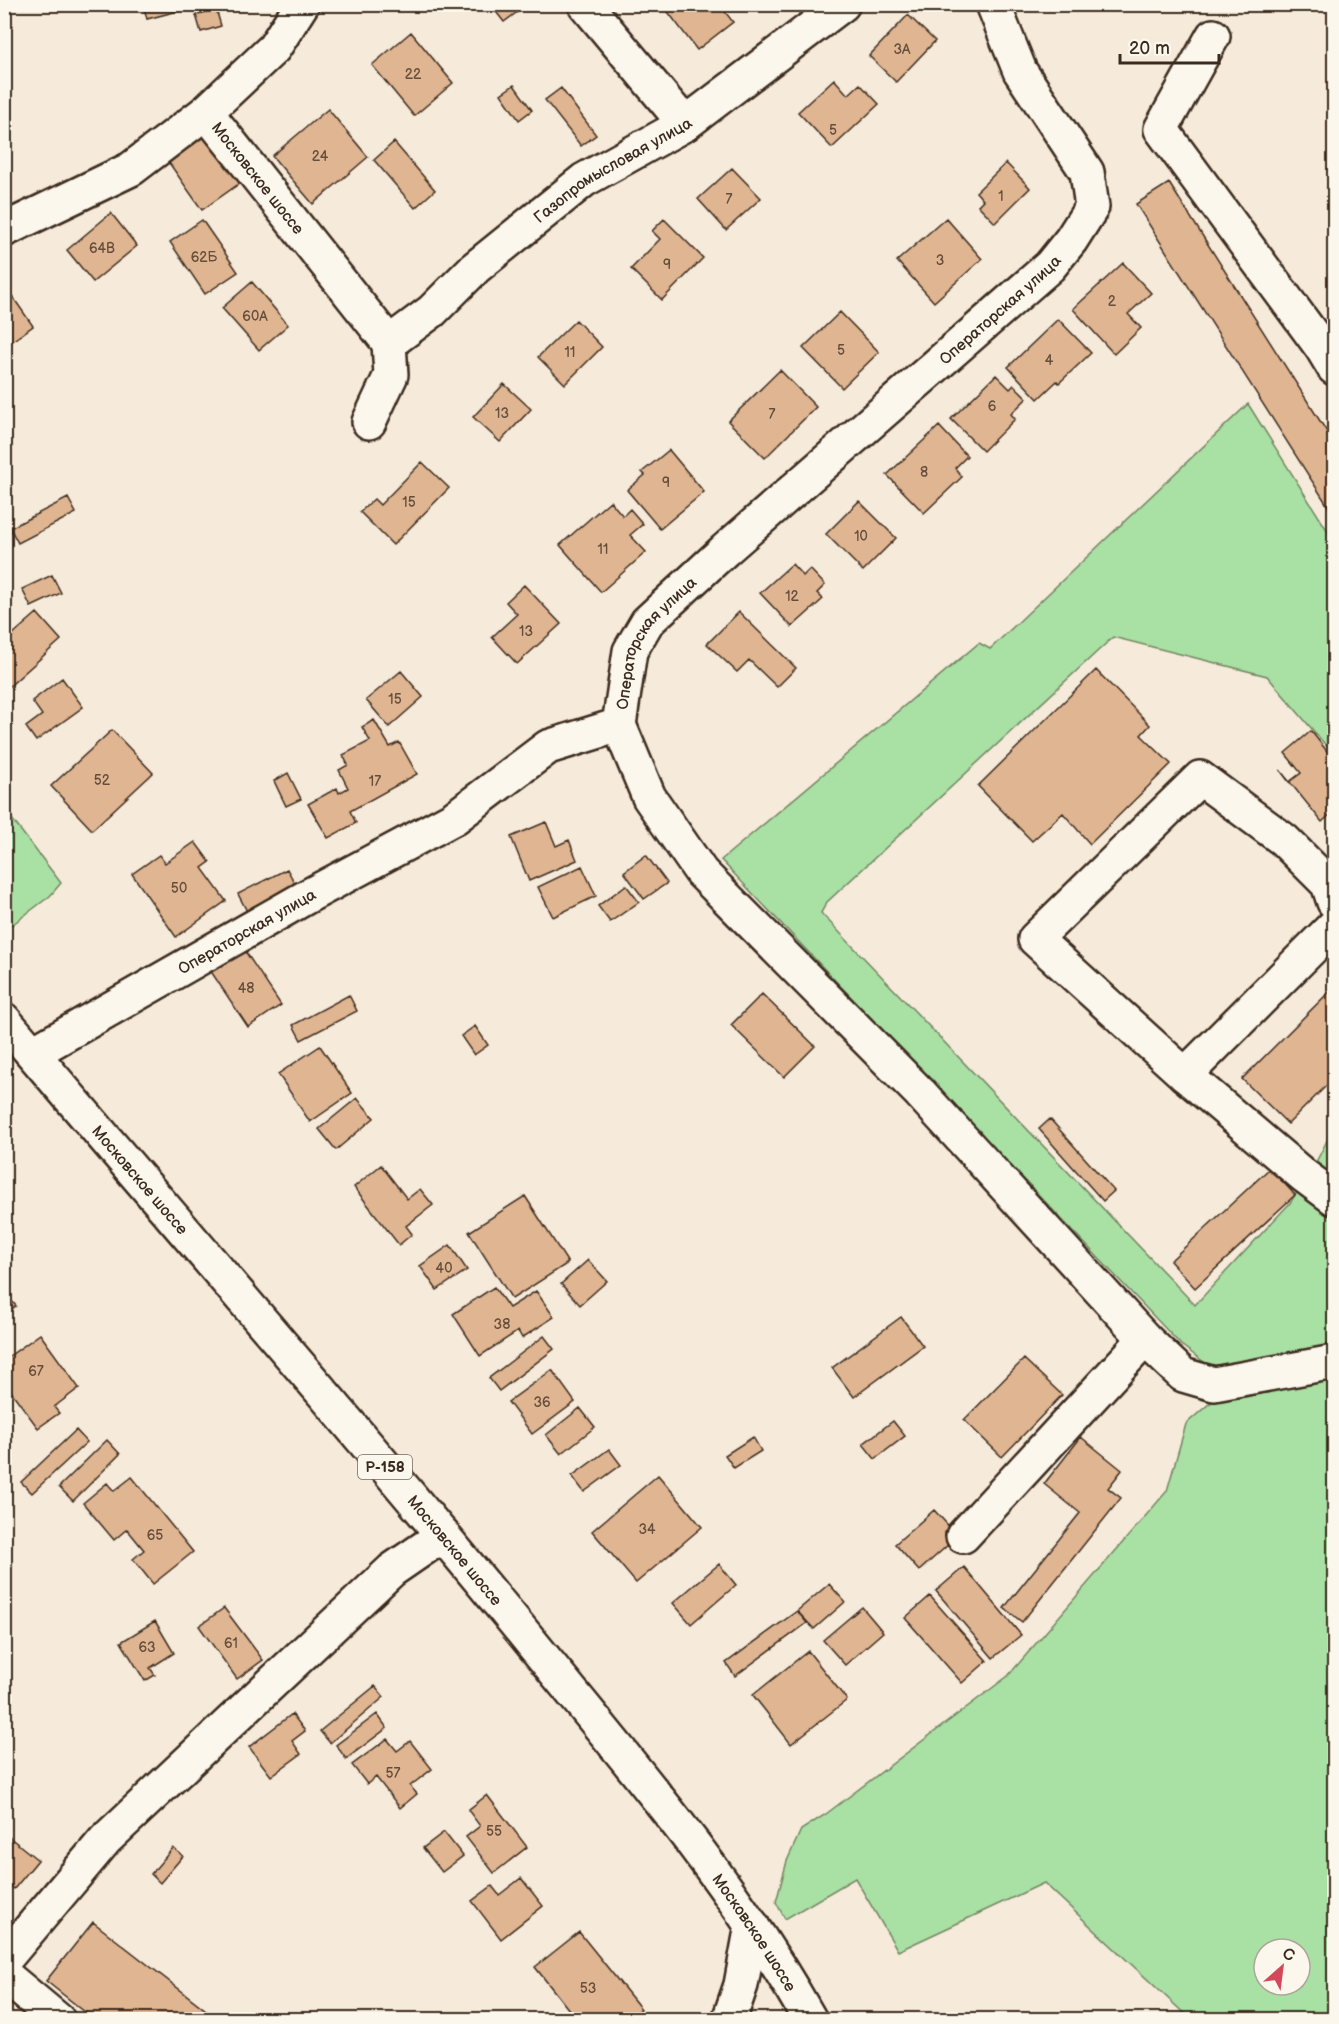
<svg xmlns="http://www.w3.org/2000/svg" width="1339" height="2024" viewBox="0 0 1339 2024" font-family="'Balsamiq Sans',sans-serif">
  <rect width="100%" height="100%" fill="#f6eada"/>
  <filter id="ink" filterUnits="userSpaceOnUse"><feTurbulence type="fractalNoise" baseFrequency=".0167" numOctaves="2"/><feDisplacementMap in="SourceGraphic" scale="12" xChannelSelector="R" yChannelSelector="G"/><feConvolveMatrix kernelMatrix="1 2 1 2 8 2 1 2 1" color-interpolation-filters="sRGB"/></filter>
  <g filter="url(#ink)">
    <path fill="#a9e0a4" stroke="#728561" stroke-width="1.5" fill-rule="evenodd" d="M1248,404L1334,541V755L1267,676L1113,637L827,902L821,913L1195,1305L1290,1203L1299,1189L1334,1217V1350L1243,1367L1208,1365L1181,1345L721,860L979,643L990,649Z
      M5,810L61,883L50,896L5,930Z
      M1334,1127V1180L1314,1166Z
      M1334,1376V2019H1190L1044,1883L898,1951L855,1878L785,1919L776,1902L787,1861L801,1830L826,1814L1008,1676L1167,1491L1186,1424L1210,1403L1237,1392ZM1264,1949H1300V1985H1264Z"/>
    <path fill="#e0b591" stroke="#3b2a1e" stroke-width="1.5" d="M6,4H28V5L6,8Z
      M143,4H205L147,19Z
      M490,4H528L504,22Z
      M662,4H719L733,22L697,50Z
      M216,9L221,26L201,32L196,15Z
      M908,15L935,41L896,82L869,56Z
      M411,32L453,83L414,116L372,65Z
      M834,79L848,95L860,84L879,104L832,148L798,112Z
      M514,85L532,110L519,120L501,94Z
      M561,88L596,135L581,146L545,100Z
      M328,109L368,157L313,204L272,156Z
      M204,133L240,183L202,210L167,160Z
      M394,142L435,190L415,208L374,160Z
      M1006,163L1030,188L995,223L978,205L983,200L976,192Z
      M732,168L761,198L726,230L698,199Z
      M1169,183L1334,443L1333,514L1136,204Z
      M111,213L137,246L93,282L67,250Z
      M946,218L982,259L934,302L897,261Z
      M664,219L703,258L662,300L631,269L660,239L652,231Z
      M202,220L238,272L205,294L170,242Z
      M1123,263L1151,293L1128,314L1141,328L1114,354L1073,309Z
      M252,282L288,325L259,350L222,308Z
      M10,293L33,326L4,347V296Z
      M840,312L879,352L842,388L803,348Z
      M1058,319L1091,353L1059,383L1057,381L1038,399L1008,367Z
      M576,320L602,347L565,384L538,357Z
      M780,370L816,407L765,458L728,421Z
      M996,375L1010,389L1014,385L1027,398L1011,414L1015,419L983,451L951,419Z
      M504,384L531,409L500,442L473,417Z
      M939,426L967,456L955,468L962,477L924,513L887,475Z
      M669,450L704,492L660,529L627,490L645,475L642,472Z
      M422,462L449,488L393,545L360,512L374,499L380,505Z
      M68,498L76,513L18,543L10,528Z
      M610,501L623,516L630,509L643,524L630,535L646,552L601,592L560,545Z
      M859,501L896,538L863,571L826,534Z
      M792,564L803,576L810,569L825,585L817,593L823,599L792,627L760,593Z
      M52,575L61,593L31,607L22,589Z
      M524,585L561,624L517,664L492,637L517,614L506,602Z
      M739,612L796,668L777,687L749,660L737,672L707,644Z
      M37,613L61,640L4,691V642Z
      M1096,670L1150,725L1141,735L1171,764L1090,844L1063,813L1032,841L978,786Z
      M401,671L423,697L389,727L366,700Z
      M62,678L83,707L36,741L26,727L42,715L32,701Z
      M374,720L390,747L399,742L417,774L350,811L356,823L328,838L308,804L337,788L339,793L348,788L339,770L348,765L343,755L370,741L362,727Z
      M112,730L153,773L92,830L51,786Z
      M1311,731L1334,760V811L1322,822L1280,770L1289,782L1301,773L1285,753Z
      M288,773L301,799L286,806L274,781Z
      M546,822L556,846L569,840L577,860L529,881L511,837Z
      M195,842L210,862L202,868L226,901L176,937L132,874L159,855L165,863Z
      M646,855L667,883L644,899L624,872Z
      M582,866L596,896L553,917L538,887Z
      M287,869L298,889L249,915L238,894Z
      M626,885L639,902L610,922L598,906Z
      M243,948L281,1005L248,1027L210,970Z
      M1334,987V1078L1288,1124L1242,1079Z
      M762,994L815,1046L784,1077L731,1025Z
      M349,995L357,1011L301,1040L293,1025Z
      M475,1026L488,1045L474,1055L461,1036Z
      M320,1046L352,1093L310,1122L278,1074Z
      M357,1098L374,1118L336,1150L319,1129Z
      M1050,1119L1114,1191L1103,1201L1039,1129Z
      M381,1165L407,1199L420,1189L433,1205L406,1226L412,1234L399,1245L354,1187Z
      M1270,1168L1295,1195L1195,1288L1170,1261Z
      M525,1196L568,1263L512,1299L469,1232Z
      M450,1245L467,1270L437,1290L420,1266Z
      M588,1260L607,1281L580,1305L561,1284Z
      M494,1287L509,1308L536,1291L554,1317L522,1338L518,1331L480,1356L453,1314Z
      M4,1292L16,1306L4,1315Z
      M901,1317L923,1346L854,1397L832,1368Z
      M40,1334L79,1388L54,1407L59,1413L38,1428L4,1382V1360Z
      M544,1336L554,1349L499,1391L489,1378Z
      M1024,1359L1062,1395L1002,1457L964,1420Z
      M552,1370L575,1402L532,1434L508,1402Z
      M580,1408L595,1427L561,1454L546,1435Z
      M893,1421L905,1436L875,1459L863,1444Z
      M76,1430L87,1442L32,1493L21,1482Z
      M753,1437L761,1451L734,1468L725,1455Z
      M1081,1437L1122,1470L1108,1488L1121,1498L1022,1622L1004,1608L1080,1513L1044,1484Z
      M107,1440L120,1454L73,1501L59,1487Z
      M609,1449L621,1465L584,1492L572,1476Z
      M658,1475L702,1527L636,1583L592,1531Z
      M132,1477L193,1552L153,1584L133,1559L144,1550L127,1529L114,1540L83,1503L107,1483L114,1491Z
      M934,1510L958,1536L919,1571L895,1544Z
      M719,1564L736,1585L691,1624L673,1603Z
      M964,1567L1021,1635L993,1658L936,1591Z
      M829,1584L845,1602L814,1629L797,1611Z
      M930,1596L987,1661L962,1683L905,1618Z
      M862,1607L883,1632L845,1665L823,1640Z
      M224,1608L263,1660L237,1679L199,1626Z
      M797,1611L807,1623L735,1676L726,1663Z
      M155,1621L174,1653L150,1668L155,1675L145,1681L121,1642Z
      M808,1651L847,1700L791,1744L753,1695Z
      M375,1686L384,1697L330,1743L320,1731Z
      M292,1714L305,1731L292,1741L301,1754L271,1776L249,1747Z
      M377,1714L387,1728L346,1759L336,1745Z
      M387,1739L397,1751L410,1741L432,1769L410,1786L417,1794L400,1808L376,1777L367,1784L352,1765Z
      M487,1795L527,1847L494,1873L466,1837L480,1826L468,1810Z
      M444,1832L463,1856L442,1872L423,1848Z
      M4,1833L38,1860L14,1889L4,1881Z
      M173,1848L183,1856L160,1883L151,1874Z
      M521,1878L543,1906L501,1939L472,1901L492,1886L499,1895Z
      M93,1922L211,2014L207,2020H95L46,1981Z
      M579,1932L641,2009L628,2020H577L535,1967Z"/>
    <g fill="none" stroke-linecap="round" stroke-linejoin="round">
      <g stroke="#3b2a1e" stroke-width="38">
        <g id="minor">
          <path d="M585,4L685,124"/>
          <path d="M1213,36L1161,129L1322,348L1334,368"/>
          <path id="s1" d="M206,112L389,343"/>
          <path d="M4,230L131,169L206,112L274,48L302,4"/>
          <path id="s2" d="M389,343L432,311L475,268L584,180L685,124L843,4"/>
          <path d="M369,422L391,375L389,343"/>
          <path d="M619,725L649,797L701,872L920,1093L1145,1339L1183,1375L1214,1384L1334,1362"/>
          <path d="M1334,902L1328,884L1284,840L1200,778L1035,939L1185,1075L1303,1175L1334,1198"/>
          <path id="s3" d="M33,1053L308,896L454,818L548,747L619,725L630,651L647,622L725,550L1050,266L1071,240L1092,207L1087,172L1020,71L993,4"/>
          <path d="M1185,1075L1334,926"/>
          <path d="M963,1536L1145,1339"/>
          <path d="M4,1960L105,1840L392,1570L443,1535"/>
          <path d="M4,1975L58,2020"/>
        </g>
      </g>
      <g stroke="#3b2a1e" stroke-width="38">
        <g id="major">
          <path id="s4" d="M4,1020C178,1225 356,1428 526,1636C626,1759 732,1880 810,2020"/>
          <path d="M729,2020L741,1985L752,1925"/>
        </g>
      </g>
      <use href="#minor" stroke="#fbf7ec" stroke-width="33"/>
      <use href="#major" stroke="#fbf7ec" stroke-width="33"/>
    </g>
  </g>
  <g text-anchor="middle" stroke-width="6" stroke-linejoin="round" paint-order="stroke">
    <g font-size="14" fill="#644d3b">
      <text x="902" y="54">3А</text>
      <text x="413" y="79">22</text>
      <text x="833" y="135">5</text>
      <text x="320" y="161">24</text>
      <text x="1001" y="201">1</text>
      <text x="729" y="204">7</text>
      <text x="102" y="253">64В</text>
      <text x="204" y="262">62Б</text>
      <text x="940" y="265">3</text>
      <text x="667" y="269">9</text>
      <text x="1112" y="306">2</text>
      <text x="255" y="321">60А</text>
      <text x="841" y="355">5</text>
      <text x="570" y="357">11</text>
      <text x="1049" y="365">4</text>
      <text x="992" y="411">6</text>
      <text x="502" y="418">13</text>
      <text x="772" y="419">7</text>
      <text x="924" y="477">8</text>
      <text x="666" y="487">9</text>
      <text x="409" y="507">15</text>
      <text x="861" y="541">10</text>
      <text x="603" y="554">11</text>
      <text x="792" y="601">12</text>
      <text x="526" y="636">13</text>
      <text x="395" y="704">15</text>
      <text x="102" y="785">52</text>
      <text x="375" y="786">17</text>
      <text x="179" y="893">50</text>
      <text x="246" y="993">48</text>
      <text x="444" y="1273">40</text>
      <text x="502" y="1329">38</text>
      <text x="36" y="1376">67</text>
      <text x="542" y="1407">36</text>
      <text x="647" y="1534">34</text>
      <text x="155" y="1540">65</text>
      <text x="231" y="1648">61</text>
      <text x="147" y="1652">63</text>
      <text x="393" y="1778">57</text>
      <text x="494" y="1836">55</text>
      <text x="588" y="1993">53</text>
    </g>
    <rect fill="#fbf7ec" stroke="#75685c" stroke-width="1.5" x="358" y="1455" width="54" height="24" rx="4.5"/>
    <g font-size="15" font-weight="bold" fill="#3b2a1e">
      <text x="385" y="1472">Р-158</text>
    </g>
    <g font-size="16" fill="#3b2a1e" stroke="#fbf7ec">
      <text dy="6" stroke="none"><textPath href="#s2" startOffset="284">Газопромысловая улица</textPath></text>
      <text dy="6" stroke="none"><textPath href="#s1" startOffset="84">Московское шоссе</textPath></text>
      <text dy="6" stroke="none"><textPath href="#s3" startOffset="1254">Операторская улица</textPath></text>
      <text dy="6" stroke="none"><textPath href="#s3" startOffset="768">Операторская улица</textPath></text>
      <text dy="6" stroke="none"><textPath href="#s3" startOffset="246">Операторская улица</textPath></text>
      <text dy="6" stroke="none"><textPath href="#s4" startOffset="210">Московское шоссе</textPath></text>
      <text dy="6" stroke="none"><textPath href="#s4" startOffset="696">Московское шоссе</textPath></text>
      <text dy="6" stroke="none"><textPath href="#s4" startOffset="1182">Московское шоссе</textPath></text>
    </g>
  </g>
  <rect width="1339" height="2024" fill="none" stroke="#fbf7ec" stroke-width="24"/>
  <rect x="12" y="12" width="1315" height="2000" fill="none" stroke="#3b2a1e" stroke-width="2" filter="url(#ink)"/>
  <g transform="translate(1282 1967) rotate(28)"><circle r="28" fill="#fbf7ec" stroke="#aea59a" stroke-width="1.5"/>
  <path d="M0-4.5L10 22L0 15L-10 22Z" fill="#d1495b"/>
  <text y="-9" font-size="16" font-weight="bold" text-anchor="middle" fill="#3b2a1e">С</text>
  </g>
  <path d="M1120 54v9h99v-9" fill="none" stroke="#3b2a1e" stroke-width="3"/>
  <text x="1129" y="54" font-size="18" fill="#3b2a1e" stroke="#fbf7ec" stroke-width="4.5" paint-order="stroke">20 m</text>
</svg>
